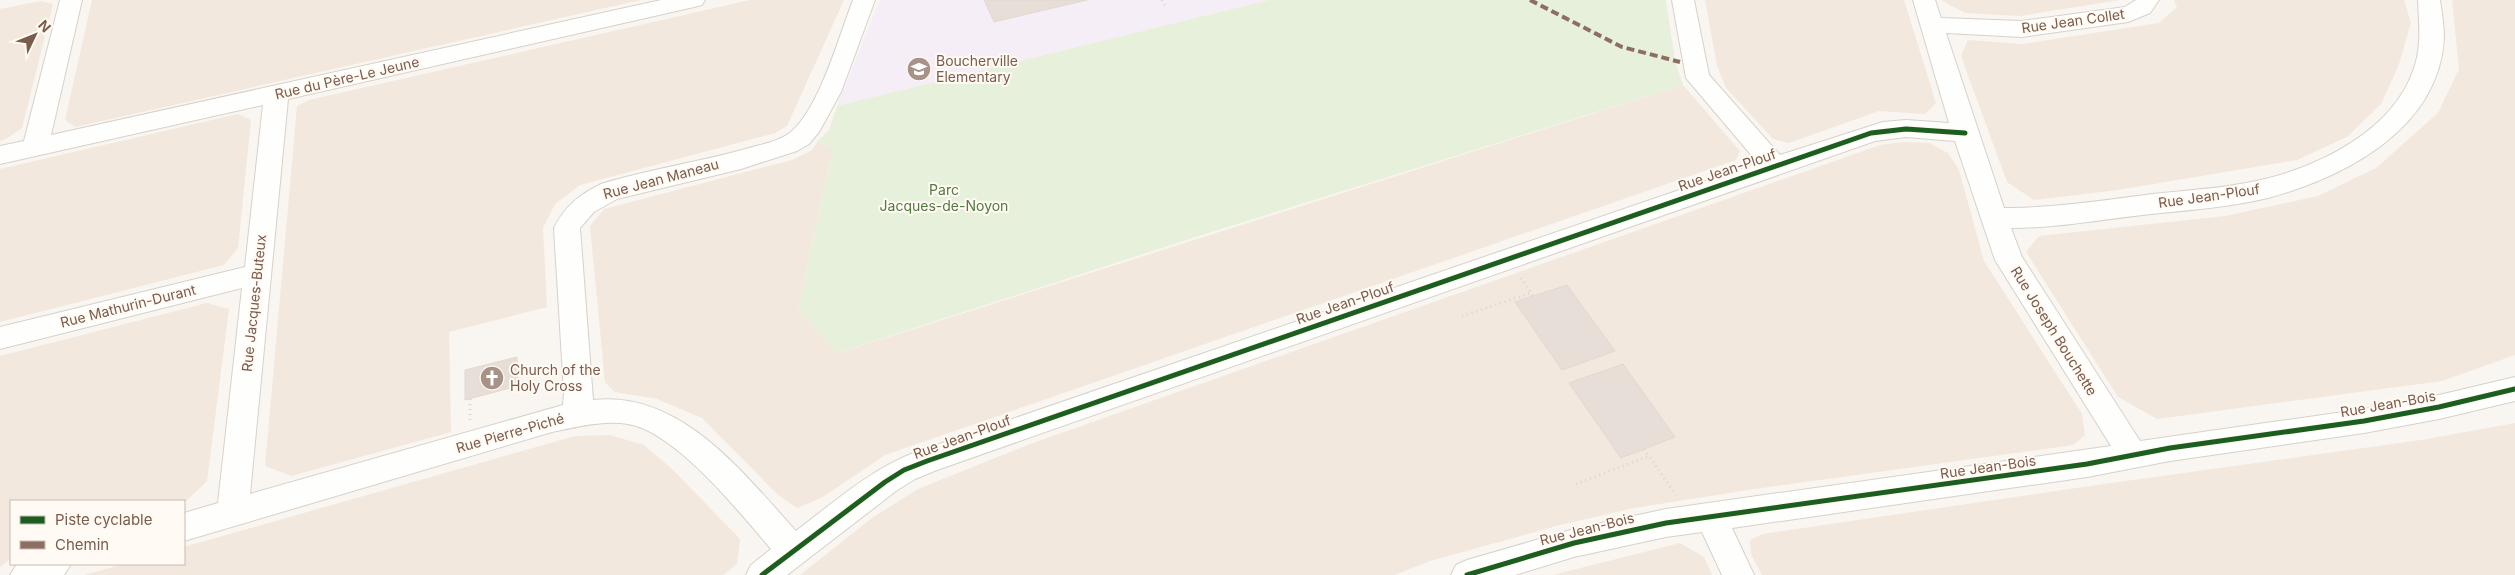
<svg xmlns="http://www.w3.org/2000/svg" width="2515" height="575" viewBox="0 0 2515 575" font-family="Inter,sans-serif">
  <rect width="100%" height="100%" fill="#f9f5f0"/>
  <path fill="#f2e8de" d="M92,0H641L75,127L65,120Z
    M750,0H844L787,126L775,133L580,185L555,204L543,228L547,307L449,332L451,432L291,476L265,466L297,106L309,100Z
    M1705,0H1904L1936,103L1925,114L1879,111L1789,143L1773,139L1726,88L1717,66Z
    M1941,0H2120L2020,16L1965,13Z
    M2174,0H2404L2411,23L2398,67L2381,104L2347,137L2297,160L2118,190L2034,200L2007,182L1961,56L1968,40L2022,44L2159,23L2177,7Z
    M2452,0H2515V355L2442,381L2157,419L2118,397L2026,252L2039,236L2225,216L2318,196L2376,168L2438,113L2459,69Z
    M41,1L53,4L22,128L6,139L0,141V9Z
    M1683,85L1740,151L1736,160L885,455L823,497L797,508L778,495L702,418L657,399L615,392L605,382L590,226L604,209L792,160L812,150L818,141L833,148L798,308L838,353Z
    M238,114L251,120L238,248L224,265L0,322V169Z
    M1903,142L1929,143L1948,153L1959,170L1984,261L2082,414L2085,435L2073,445L1748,490L1634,508L1560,525L1430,561L1395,575H800L872,518L918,489L1030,444L1880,145Z
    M207,303L229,309L207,481L184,503V501H11V558L0,567V356Z
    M2515,423V575H1762L1751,554L1750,540L1762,534L2090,486L2421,440Z
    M610,435L644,445L672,469L740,539L737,564L723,575H84L124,564H184V547L575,436Z
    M1680,543L1704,557L1712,575H1553Z"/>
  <path fill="#f6eef6" d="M880,0H1269L837,106Z"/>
  <path fill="#e7f0db" d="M1269,0H1666L1675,61L1683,85L1202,235L837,353L798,308L833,148L818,141L829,130L837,106Z"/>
  <path fill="#e6ded7" stroke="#e2d8d2" d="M984,0H1087L994,22Z
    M1567,285L1615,351L1562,370L1515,302Z
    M517,357L518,386L465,400V370Z
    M1623,364L1675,437L1621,458L1569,383Z"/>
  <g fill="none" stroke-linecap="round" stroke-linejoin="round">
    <g stroke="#d7d1cb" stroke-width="2">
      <path id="minor" d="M60,0H82L51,135L661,0H705L702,5L694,7L288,99L250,494L563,405L564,393L554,228C565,206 579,195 601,184C650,169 700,162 749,148C763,144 781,141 792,131C820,106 839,36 853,0H875L841,92L819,132L809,144L797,151L741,169L617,199L594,212L580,228L593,400C681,390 743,473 796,531C834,502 871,469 916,452L1758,163L1686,78L1672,0H1694L1709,75L1780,155L1883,122L1906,120L1949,123L1913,0H1935L1941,18L2022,21L2125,7L2136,0H2159L2150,13L2128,22L2022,37L1946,33L2004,208H2013C2060,207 2106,200 2153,194C2190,190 2229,188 2265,179C2322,165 2392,130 2413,71C2422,48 2419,24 2418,0H2440C2442,12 2444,26 2444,38C2439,129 2345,177 2268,198C2230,207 2190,210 2151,214C2104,219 2058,228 2011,228L2022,257L2140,441L2364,409L2439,395L2515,377V401L2439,419L2364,433L2170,461L2087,477L1732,528L1754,575H1722L1702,532L1666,537L1574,557L1515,575H1451L1456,565L1467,560L1574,529L1666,509L2111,446L1995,260L1955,141L1906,137L1875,141L937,470L915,479L896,491L787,575H746L751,565L771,549C740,513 676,432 628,424C603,420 577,427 552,432L184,541V513L218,503L242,288L0,349V327L245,267L263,105L0,164V146L24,141Z
        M17,564H71L64,575H10Z"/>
    </g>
    <path stroke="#dcd5d0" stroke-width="3" stroke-dasharray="1 4" stroke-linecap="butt" d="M1162,0L1165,6
      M1521,278L1533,296
      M1462,316L1531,293
      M470,399V420
      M1644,449L1649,456
      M1576,484L1649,456L1676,495"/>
    <use href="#minor" fill="#fefefd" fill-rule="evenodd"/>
    <path stroke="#8d6e63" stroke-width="4" stroke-dasharray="8 4" stroke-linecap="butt" d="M1530,0L1622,47L1680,62"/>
    <g stroke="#fffaf3" stroke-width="8">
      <path id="cycleway" d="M762,575L885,482L904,470L927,461L1871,133L1906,129L1965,133
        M1467,575L1574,543L1666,523L2087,464L2170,448L2364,421L2439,407L2515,389"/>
    </g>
    <use href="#cycleway" stroke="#1b5e20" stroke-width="5"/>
  </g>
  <defs>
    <g id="school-disc" transform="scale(1.25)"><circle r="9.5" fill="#a69286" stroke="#fffaf3"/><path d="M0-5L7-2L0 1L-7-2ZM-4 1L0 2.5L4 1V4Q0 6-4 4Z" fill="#fff"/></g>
    <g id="church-disc" transform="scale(1.25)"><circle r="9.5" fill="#a69286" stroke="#fffaf3"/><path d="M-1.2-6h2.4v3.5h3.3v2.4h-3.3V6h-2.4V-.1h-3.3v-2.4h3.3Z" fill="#fff"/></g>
  </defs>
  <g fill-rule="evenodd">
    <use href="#school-disc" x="919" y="69"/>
    <use href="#church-disc" x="492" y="378"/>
  </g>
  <g text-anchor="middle" stroke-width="4" stroke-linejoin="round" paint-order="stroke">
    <g font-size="14" fill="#7a5c4d" stroke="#fffaf3">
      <text transform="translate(2073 21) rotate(-8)" y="5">Rue Jean Collet</text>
      <text transform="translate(347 78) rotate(-13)" y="5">Rue du Père-Le Jeune</text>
      <text transform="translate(1727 170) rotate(-19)" y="5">Rue Jean-Plouf</text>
      <text transform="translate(661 179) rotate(-15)" y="5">Rue Jean Maneau</text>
      <text transform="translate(2209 196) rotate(-8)" y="5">Rue Jean-Plouf</text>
      <text transform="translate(254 303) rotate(-84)" y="5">Rue Jacques-Buteux</text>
      <text transform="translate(1345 303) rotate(-19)" y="5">Rue Jean-Plouf</text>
      <text transform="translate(128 306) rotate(-14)" y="5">Rue Mathurin-Durant</text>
      <text transform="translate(2054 331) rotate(58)" y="5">Rue Joseph Bouchette</text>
      <text transform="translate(2388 404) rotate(-10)" y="5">Rue Jean-Bois</text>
      <text transform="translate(510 433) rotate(-16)" y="5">Rue Pierre-Piché</text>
      <text transform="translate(962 437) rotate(-20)" y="5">Rue Jean-Plouf</text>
      <text transform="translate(1988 467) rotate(-8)" y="5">Rue Jean-Bois</text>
      <text transform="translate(1587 529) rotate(-14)" y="5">Rue Jean-Bois</text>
    </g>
    <g font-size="14" fill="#7a5c4d" stroke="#fffaf3" text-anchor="start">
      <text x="936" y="66">Boucherville<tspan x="936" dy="16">Elementary</tspan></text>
      <text x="510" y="375">Church of the<tspan x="510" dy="16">Holy Cross</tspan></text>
    </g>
    <g font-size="14" fill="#537a41" stroke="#fffaf3">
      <text x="944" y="195">Parc<tspan x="944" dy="16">Jacques-de-Noyon</tspan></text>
    </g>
  </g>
  <rect x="10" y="500" width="175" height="65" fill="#fffaf3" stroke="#cabbb1"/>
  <rect x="20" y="516" width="25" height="8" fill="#1b5e20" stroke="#cabbb1"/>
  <text x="55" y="525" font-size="15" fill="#7a5c4d">Piste cyclable</text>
  <rect x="20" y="541" width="25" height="8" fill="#8d6e63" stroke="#cabbb1"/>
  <text x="55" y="550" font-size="15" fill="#7a5c4d">Chemin</text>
  <g transform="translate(35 35) rotate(47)" stroke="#fffaf3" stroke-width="4" paint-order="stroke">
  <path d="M0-4L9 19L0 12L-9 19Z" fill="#7a5c4d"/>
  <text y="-8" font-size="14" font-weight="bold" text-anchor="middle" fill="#7a5c4d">N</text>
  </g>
</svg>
